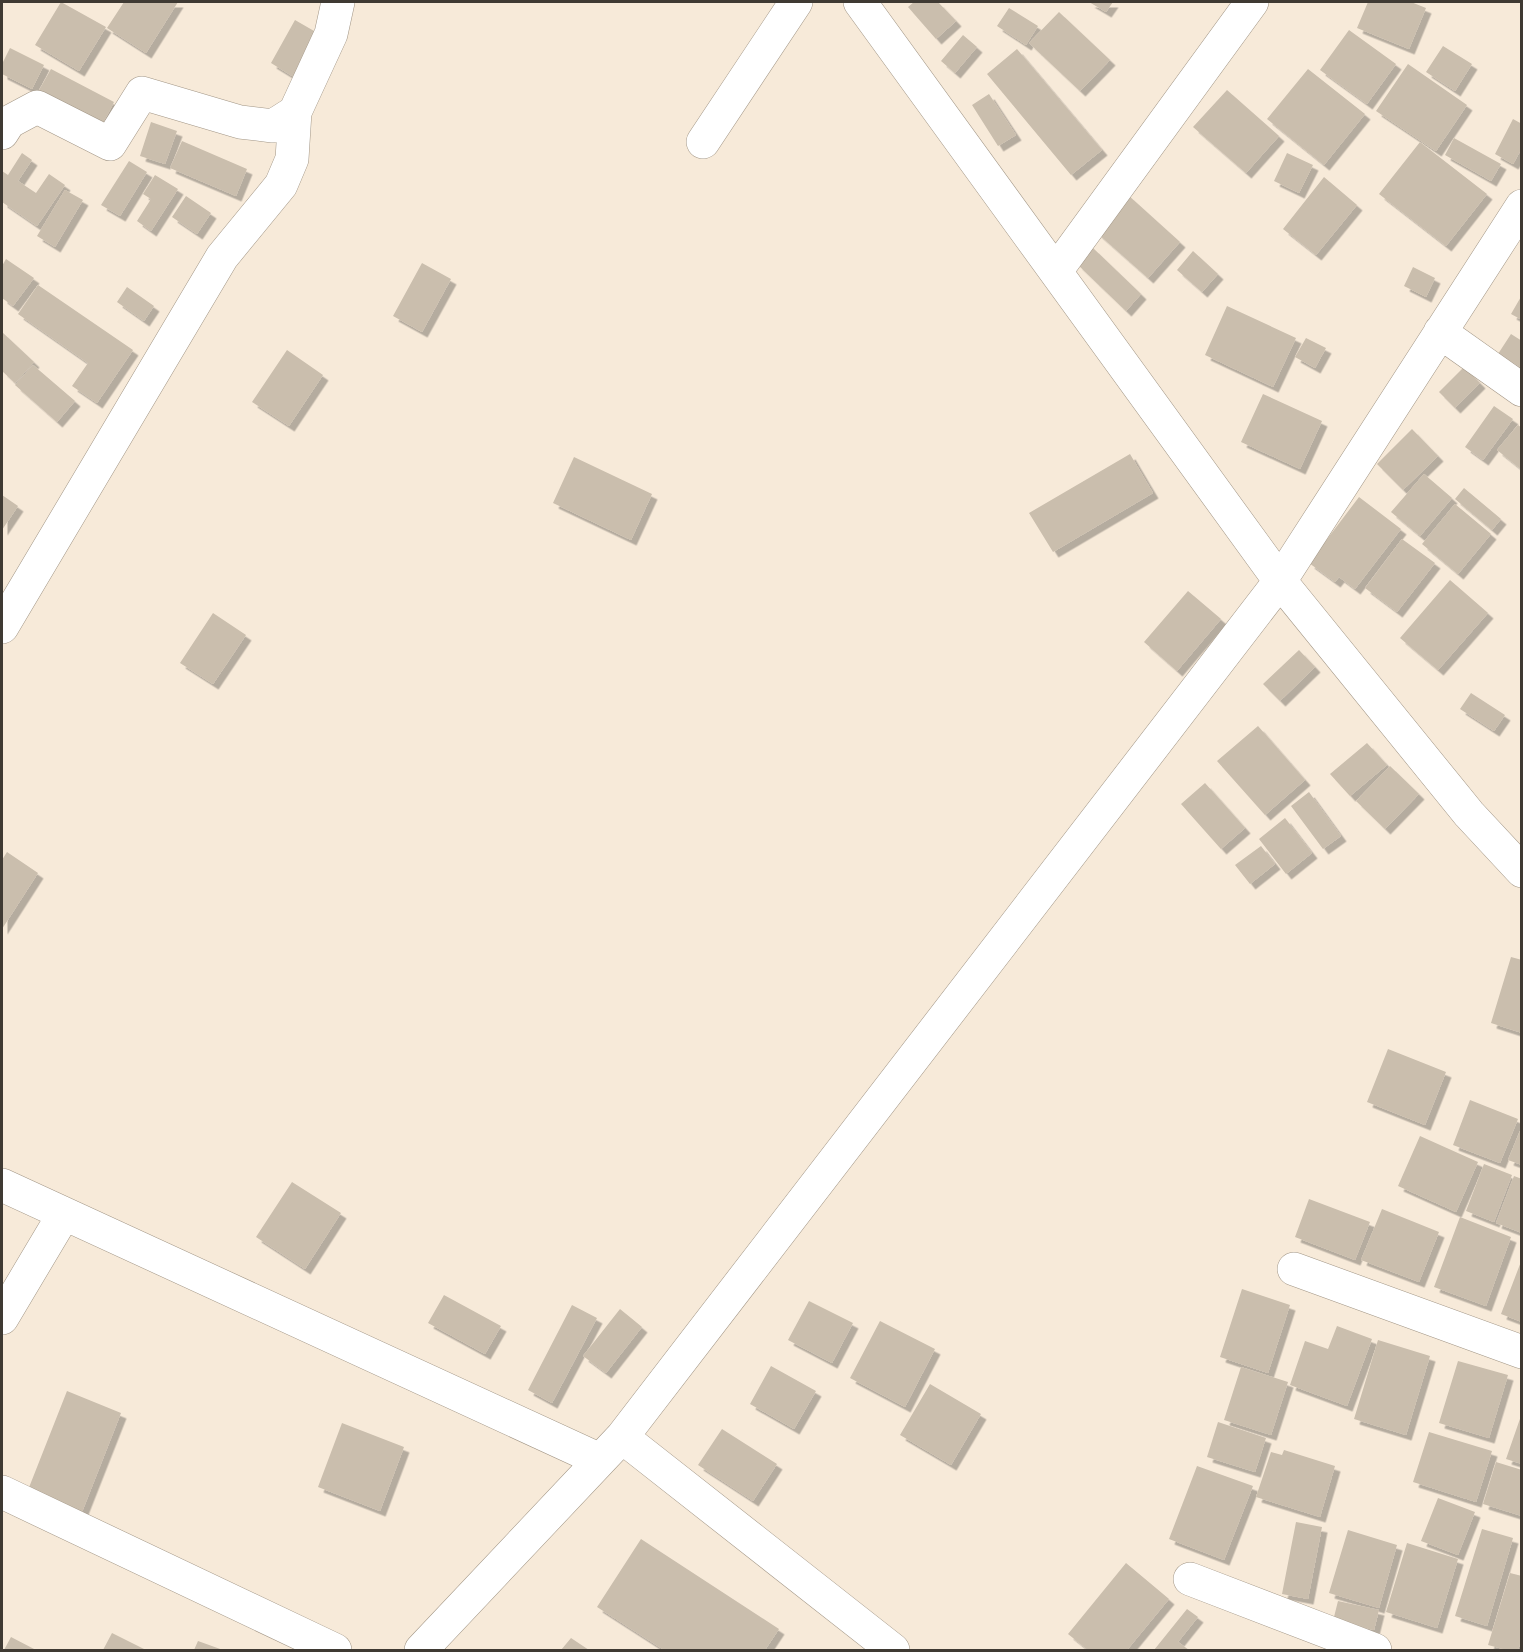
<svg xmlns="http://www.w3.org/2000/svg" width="1523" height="1652" viewBox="0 0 1523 1652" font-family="Signika,sans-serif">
  <defs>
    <filter id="shadow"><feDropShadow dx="5.5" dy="5.5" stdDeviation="0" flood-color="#0004"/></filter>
  </defs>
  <rect width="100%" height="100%" fill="#f7ead9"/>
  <path fill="#cabead" filter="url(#shadow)" d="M61,2L106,27L79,71L35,45Z
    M124,2H178L146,53L107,28Z
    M914,2H938L956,21L936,39L908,7Z
    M1089,2H1113L1106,12Z
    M1368,2H1411L1426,8L1409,49L1357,28Z
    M1009,8L1038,26L1026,45L997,26Z
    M1059,12L1110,60L1080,91L1029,43Z
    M295,20L321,35L297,79L271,63Z
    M1349,30L1396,64L1367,104L1320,70Z
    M963,35L977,47L955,73L941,61Z
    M1443,46L1472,64L1455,91L1426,72Z
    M10,48L44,65L32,89L2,74V64Z
    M1017,49L1102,150L1071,175L987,74Z
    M1408,64L1467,105L1436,151L1376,111Z
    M51,69L114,102L102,125L38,92Z
    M1308,69L1365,114L1324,165L1267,119Z
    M1227,90L1279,136L1246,173L1193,127Z
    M989,94L1016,135L998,146L972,105Z
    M1513,119L1522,124V148L1513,164L1495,154Z
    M151,122L177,131L165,164L140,156Z
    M1454,138L1501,164L1491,181L1445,155Z
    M182,141L247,169L236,196L170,168Z
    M1420,142L1487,194L1446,246L1379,194Z
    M22,153L32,160L18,181L36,193L49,174L65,185L37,226L2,202V171L8,175Z
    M1287,153L1313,165L1299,193L1274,181Z
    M129,161L147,172L120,216L101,205Z
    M155,175L178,189L151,231L137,221L151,199L143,194Z
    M1324,177L1357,205L1316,255L1283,229Z
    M65,190L83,200L55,247L37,236Z
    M1128,195L1180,242L1148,278L1096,232Z
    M186,196L211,213L197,234L172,217Z
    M1093,248L1141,294L1126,311L1077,264Z
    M1193,251L1218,274L1202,292L1177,270Z
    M6,259L34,278L13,306L2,298V266Z
    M422,263L451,279L422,332L393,316Z
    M1413,267L1435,278L1426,297L1404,286Z
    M38,285L133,350L97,403L72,386L88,363L18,314Z
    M127,287L154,306L144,321L117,302Z
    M1522,295V320L1511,314Z
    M1227,306L1296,338L1273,387L1205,355Z
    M2,332L34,362L15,383L2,371Z
    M1511,334L1522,341V368L1498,354Z
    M1306,338L1326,348L1315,368L1295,357Z
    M287,350L323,375L289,426L252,402Z
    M33,365L75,401L57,422L15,385Z
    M1464,367L1480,383L1455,408L1439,392Z
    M1263,394L1322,421L1300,469L1241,442Z
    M1494,406L1513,419L1483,460L1465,447Z
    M1518,425L1522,428V470L1497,450Z
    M1412,429L1438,456L1403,490L1377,464Z
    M1130,454L1153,493L1053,552L1029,513Z
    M574,457L652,494L631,540L553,503Z
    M1424,474L1452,498L1420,536L1391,512Z
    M1464,488L1501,519L1492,530L1455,499Z
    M2,495L18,506L2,530Z
    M1359,497L1401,529L1355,589L1339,577L1335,582L1309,563Z
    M1455,504L1491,534L1458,574L1422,544Z
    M1402,539L1435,563L1397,612L1365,588Z
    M1450,580L1488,613L1438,670L1400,638Z
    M1188,591L1221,619L1177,671L1144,642Z
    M213,613L246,635L213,684L180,663Z
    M1299,650L1315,667L1280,701L1263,684Z
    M1471,693L1505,715L1494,731L1460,709Z
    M1258,726L1305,780L1265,815L1217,761Z
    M1367,743L1387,765L1350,796L1330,774Z
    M1390,766L1419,794L1385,829L1356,801Z
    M1205,783L1245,828L1221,849L1181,804Z
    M1309,792L1341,836L1323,849L1291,806Z
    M1285,818L1312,853L1286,874L1259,839Z
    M1261,846L1275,864L1250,884L1235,865Z
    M7,852L38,873L2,929V860Z
    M1511,957L1522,960V1033L1491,1023Z
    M1388,1049L1446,1072L1425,1125L1367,1102Z
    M1470,1100L1518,1119L1500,1163L1453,1145Z
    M1522,1126V1165L1508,1160Z
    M1420,1136L1478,1162L1456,1212L1398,1186Z
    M1484,1164L1512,1175L1494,1222L1466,1211Z
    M1514,1176L1522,1179V1233L1496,1223Z
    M292,1182L341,1213L305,1269L256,1237Z
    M1309,1199L1370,1222L1355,1260L1295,1237Z
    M1382,1209L1439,1232L1419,1282L1361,1260Z
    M1460,1217L1511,1237L1486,1306L1434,1287Z
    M1522,1259V1322L1501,1314Z
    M1242,1289L1290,1305L1268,1373L1220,1357Z
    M444,1295L501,1326L485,1354L428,1323Z
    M809,1301L853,1323L832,1363L788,1340Z
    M572,1305L597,1318L552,1403L528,1390Z
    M620,1309L642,1327L606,1373L583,1356Z
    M880,1321L935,1349L905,1407L850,1378Z
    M1337,1326L1372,1339L1347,1406L1290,1385L1305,1341L1328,1349Z
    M1378,1340L1430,1356L1406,1435L1354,1419Z
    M1458,1361L1508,1375L1489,1438L1439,1423Z
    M771,1366L816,1391L794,1429L750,1404Z
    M1241,1367L1288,1382L1271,1435L1224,1420Z
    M930,1384L981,1414L951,1465L900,1435Z
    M67,1391L121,1413L82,1512L28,1490Z
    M1522,1413V1464L1506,1459Z
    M1218,1422L1266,1438L1255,1472L1207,1457Z
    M342,1423L404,1447L380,1511L318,1487Z
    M722,1429L777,1464L753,1501L698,1465Z
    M1429,1432L1492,1451L1476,1502L1413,1482Z
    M1284,1450L1335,1466L1320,1517L1256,1497L1271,1452L1282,1455Z
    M1496,1462L1522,1470V1516L1483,1504Z
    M1197,1466L1253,1486L1224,1560L1169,1539Z
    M1438,1498L1475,1512L1458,1555L1421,1541Z
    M1296,1522L1322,1527L1308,1599L1282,1594Z
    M1482,1529L1513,1538L1487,1626L1455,1616Z
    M1348,1530L1397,1545L1379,1608L1329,1593Z
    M641,1539L779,1629L765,1650H664L597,1607Z
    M1407,1543L1458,1559L1437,1628L1386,1612Z
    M1126,1563L1169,1599L1127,1650H1088L1068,1634Z
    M1510,1573L1522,1576V1638L1518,1650H1507L1488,1645Z
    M1338,1601L1379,1610L1374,1630L1333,1621Z
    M1187,1609L1198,1617L1178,1642L1189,1650H1154Z
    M112,1633L146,1650H103Z
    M11,1637L36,1650H4Z
    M571,1638L589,1650H561Z
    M198,1641L223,1650H194Z"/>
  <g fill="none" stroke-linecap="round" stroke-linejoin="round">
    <g stroke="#a29686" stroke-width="34">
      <path id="street" d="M860,2L1280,581L1469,814L1522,871
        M2,133L9,122L37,107L110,144L142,93L240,122L273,126L295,112
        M703,142L796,2
        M1056,271L1252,2
        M1440,332L1522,390
        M2,627L222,257L281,185L292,159L295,112L331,34L338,2
        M2,1185L600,1460
        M1294,1269L1522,1352
        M2,1318L64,1214
        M622,1437L893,1650
        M2,1492L335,1650
        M1190,1579L1375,1650
        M421,1650L622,1437L1280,581L1522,206"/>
    </g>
    <use href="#street" stroke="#fff" stroke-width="33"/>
  </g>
  <rect width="1523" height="1652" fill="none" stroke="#3f3a33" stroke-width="6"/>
</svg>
